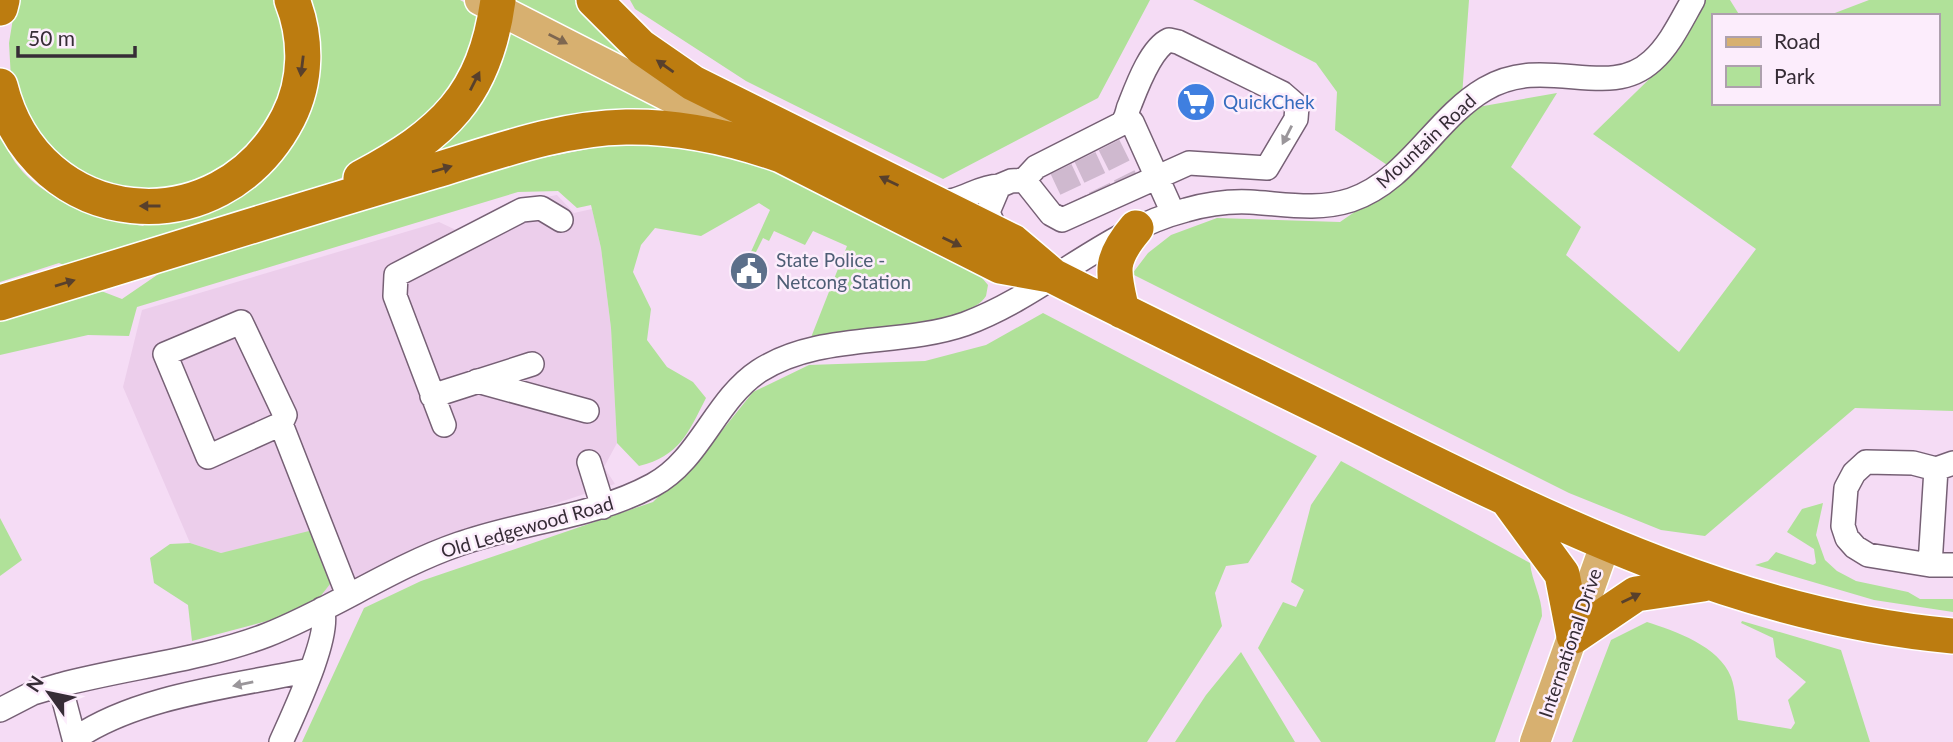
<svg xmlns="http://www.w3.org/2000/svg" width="1953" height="742" viewBox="0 0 1953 742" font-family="Lato,sans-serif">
  <rect width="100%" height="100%" fill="#f5dcf5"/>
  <path fill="#ecceeb" d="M557,195L574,213L592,209L601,248L611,328L617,443L604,467L615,484L438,542L324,594L301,539L221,553L190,543L123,387L142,310L439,222L456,230L525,201Z"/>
  <path fill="#b0e199" d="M16,0H273L292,44L274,126L201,189L115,192L46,150L11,79L9,43Z
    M303,0H460L483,12L462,86L353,172L321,188L68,267L59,263L0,282V126C11,190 87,217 143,226L150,219L268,164Z
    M507,0H581L666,80Z
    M630,0H1150L1098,98L943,179L746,81L635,9Z
    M1193,0H1469L1461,110L1557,93L1511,167L1581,227L1566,255L1679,352L1756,249L1593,134L1678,51L1704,0H1730L1740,16H1713V103H1937V16H1827L1869,0H1953V411L1855,408L1705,536L1661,530L1569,493L1132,274L1148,253L1171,235L1217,218L1340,222L1405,177L1335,130L1337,92L1316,63Z
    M502,27L691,117L428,163Z
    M669,138L793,176L874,222L978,273L988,285L986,296C968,326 845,336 810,340L847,246L813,231L805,245L774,231L769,241L763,238L753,258L749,256L770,210L759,203L701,236L655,228L641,245L633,272L651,309L647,340L667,367L693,382L706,398C688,433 680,456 639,466L617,443L611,328L601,248L591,205L577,208L558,191L518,192L137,307L129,336L88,335L0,355V317L96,289L122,299L179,260L511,164L593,148L596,139Z
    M1043,313L1317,456L1248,563L1226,566L1215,593L1222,626L1147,742H302L364,608L421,581L653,502L712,443L753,392L809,365L925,361L986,345Z
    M1341,461L1530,563C1532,582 1542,596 1542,616L1495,742H1321L1258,648L1283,602L1296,607L1304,590L1291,582L1311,505Z
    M1823,503L1816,535L1825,560L1837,571L1856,581L1908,592L1920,599H1953V612L1874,600L1755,565L1768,561L1776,552L1813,565L1816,563L1814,549L1787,532L1802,509Z
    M0,518L22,560L0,576Z
    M313,530L334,579L316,602L286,616L192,641L188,605L154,583L150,558L170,544L190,543L221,553Z
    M1742,621L1841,650L1870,742H1572L1611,640L1647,622C1675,631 1719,646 1731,677C1736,690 1736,707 1738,720L1791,729L1795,723L1788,700L1806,682L1776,657L1773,638L1741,623Z
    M1241,652L1295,742H1175L1206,695Z"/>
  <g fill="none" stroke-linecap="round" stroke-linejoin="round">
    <path stroke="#cfb9cf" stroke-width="23" stroke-dasharray="23 11" stroke-linecap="butt" d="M1109,145L1126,179
      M1085,157L1101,191
      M1061,169L1077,203"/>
    <g stroke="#766075" stroke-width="26">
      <path id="minor" d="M1127,119L1132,122L1173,213
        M999,186L1011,181L1024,180L1036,167L1121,124C1128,118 1126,112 1130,104C1137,86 1151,48 1169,40L1178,42L1282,93L1297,106L1296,119L1267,168L1189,163L1062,220L1051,214L1024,180
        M935,201C960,205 975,187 999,186L988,212L997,234
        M241,322L285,415L281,424L208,457L165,354Z
        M477,381L587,411
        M432,396L532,364
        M281,424L348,595
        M444,425L395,296L396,275L522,210L541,208L561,220
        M589,462L603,507
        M1953,463L1936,469L1930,565H1953
        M1930,565L1868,555L1855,547L1847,538L1843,526L1846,488L1854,473L1866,462L1913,463L1936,469
        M60,685L75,742
        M0,710L33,693L60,685C128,667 202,660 267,635C333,609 392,567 459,544C523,521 592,518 653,485C700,460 715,400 759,371C820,332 899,347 965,324C1044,295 1104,231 1186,210C1207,204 1229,201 1250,202C1285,204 1317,211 1351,200C1409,180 1434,119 1485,89C1546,53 1607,102 1652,61C1670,45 1681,21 1693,0
        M76,738C139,695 236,686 310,670
        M281,742C292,717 333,632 322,609"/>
    </g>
    <g stroke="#fff" stroke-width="33">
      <path id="major" d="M480,0L748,137
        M1535,742L1605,545"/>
    </g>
    <g stroke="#fff" stroke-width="38">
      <path id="highway" d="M594,0L641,47L693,83L1013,242L1053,276C1163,332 1275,385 1386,440C1567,529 1748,618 1953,636
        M0,8L2,0
        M0,86C36,231 220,249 288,118C307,81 307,38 292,0
        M361,178C443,134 485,96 498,0
        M0,303C140,261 280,216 420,175C486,156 556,128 626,127C680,126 730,137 781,155L1000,266L1050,275
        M1122,311C1113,272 1108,261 1136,228
        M1510,503L1562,574L1574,636L1636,594L1703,584"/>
    </g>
    <use href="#minor" stroke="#fff" stroke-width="23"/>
    <use href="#major" stroke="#d7b070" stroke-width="30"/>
    <use href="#highway" stroke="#bc7c10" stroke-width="35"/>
  </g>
  <defs><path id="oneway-solid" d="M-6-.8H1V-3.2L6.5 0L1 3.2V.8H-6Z" transform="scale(1.75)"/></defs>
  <use fill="#7e6750" href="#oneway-solid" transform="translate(558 39) rotate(27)"/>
  <g fill="#58402c">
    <use href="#oneway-solid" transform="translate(302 66) rotate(97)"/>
    <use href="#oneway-solid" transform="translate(665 66) rotate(-145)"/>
    <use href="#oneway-solid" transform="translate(475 81) rotate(-63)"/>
    <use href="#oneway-solid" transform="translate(442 169) rotate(-16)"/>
    <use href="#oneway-solid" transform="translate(889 181) rotate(-154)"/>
    <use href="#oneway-solid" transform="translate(150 206) rotate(-180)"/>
    <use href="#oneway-solid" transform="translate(952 242) rotate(26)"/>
    <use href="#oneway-solid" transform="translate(65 283) rotate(-17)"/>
    <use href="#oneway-solid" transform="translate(1631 598) rotate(-26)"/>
  </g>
  <g fill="#9a969a">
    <use href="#oneway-solid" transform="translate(1287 135) rotate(117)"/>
    <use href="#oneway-solid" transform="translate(243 684) rotate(168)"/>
  </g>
  <defs>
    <g id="supermarket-disc" transform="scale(2.0125)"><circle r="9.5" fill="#3f7fe0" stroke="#fcedfc"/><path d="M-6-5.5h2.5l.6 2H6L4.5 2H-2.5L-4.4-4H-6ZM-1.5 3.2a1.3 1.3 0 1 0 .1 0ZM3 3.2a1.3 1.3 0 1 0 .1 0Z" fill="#fff"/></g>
    <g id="civic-disc" transform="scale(2.0125)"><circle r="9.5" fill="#5c6f8a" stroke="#fcedfc"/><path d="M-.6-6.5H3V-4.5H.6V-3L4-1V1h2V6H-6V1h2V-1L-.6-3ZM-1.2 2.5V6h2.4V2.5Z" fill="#fff"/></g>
  </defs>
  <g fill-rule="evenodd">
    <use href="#supermarket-disc" x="1196" y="102"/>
    <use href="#civic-disc" x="749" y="271"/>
  </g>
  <g text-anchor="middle" stroke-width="5" stroke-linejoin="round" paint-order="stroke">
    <g font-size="19" fill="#366cbe" stroke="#fcedfc" text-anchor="start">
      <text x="1223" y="109">QuickChek</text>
    </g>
    <g font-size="19" fill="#362c36" stroke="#fcedfc">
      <text transform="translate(1426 141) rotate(-43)" y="7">Mountain Road</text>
      <text transform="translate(527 527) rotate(-16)" y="7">Old Ledgewood Road</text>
      <text transform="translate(1570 643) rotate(-71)" y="7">International Drive</text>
    </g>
    <g font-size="19" fill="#4e5e75" stroke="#fcedfc" text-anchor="start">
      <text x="776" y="267">State Police -<tspan x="776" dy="22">Netcong Station</tspan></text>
    </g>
  </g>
  <rect x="1712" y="14" width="228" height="91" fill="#fcedfc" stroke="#ada0ad" stroke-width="2"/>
  <rect x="1726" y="37" width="35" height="10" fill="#d7b070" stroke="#ada0ad" stroke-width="2"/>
  <text x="1774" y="49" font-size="21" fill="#362c36">Road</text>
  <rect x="1726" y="66" width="35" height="21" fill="#b0e199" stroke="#ada0ad" stroke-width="2"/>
  <text x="1774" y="84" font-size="21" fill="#362c36">Park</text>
  <g transform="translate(49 693) rotate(303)" stroke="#fcedfc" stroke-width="5" paint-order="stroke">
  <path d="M0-5L12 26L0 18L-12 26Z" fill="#362c36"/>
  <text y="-10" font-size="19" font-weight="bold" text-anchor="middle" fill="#362c36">N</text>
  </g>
  <path d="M18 46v10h117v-10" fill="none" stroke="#362c36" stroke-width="3.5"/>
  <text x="28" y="46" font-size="21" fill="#362c36" stroke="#fcedfc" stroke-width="5" paint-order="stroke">50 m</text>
</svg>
